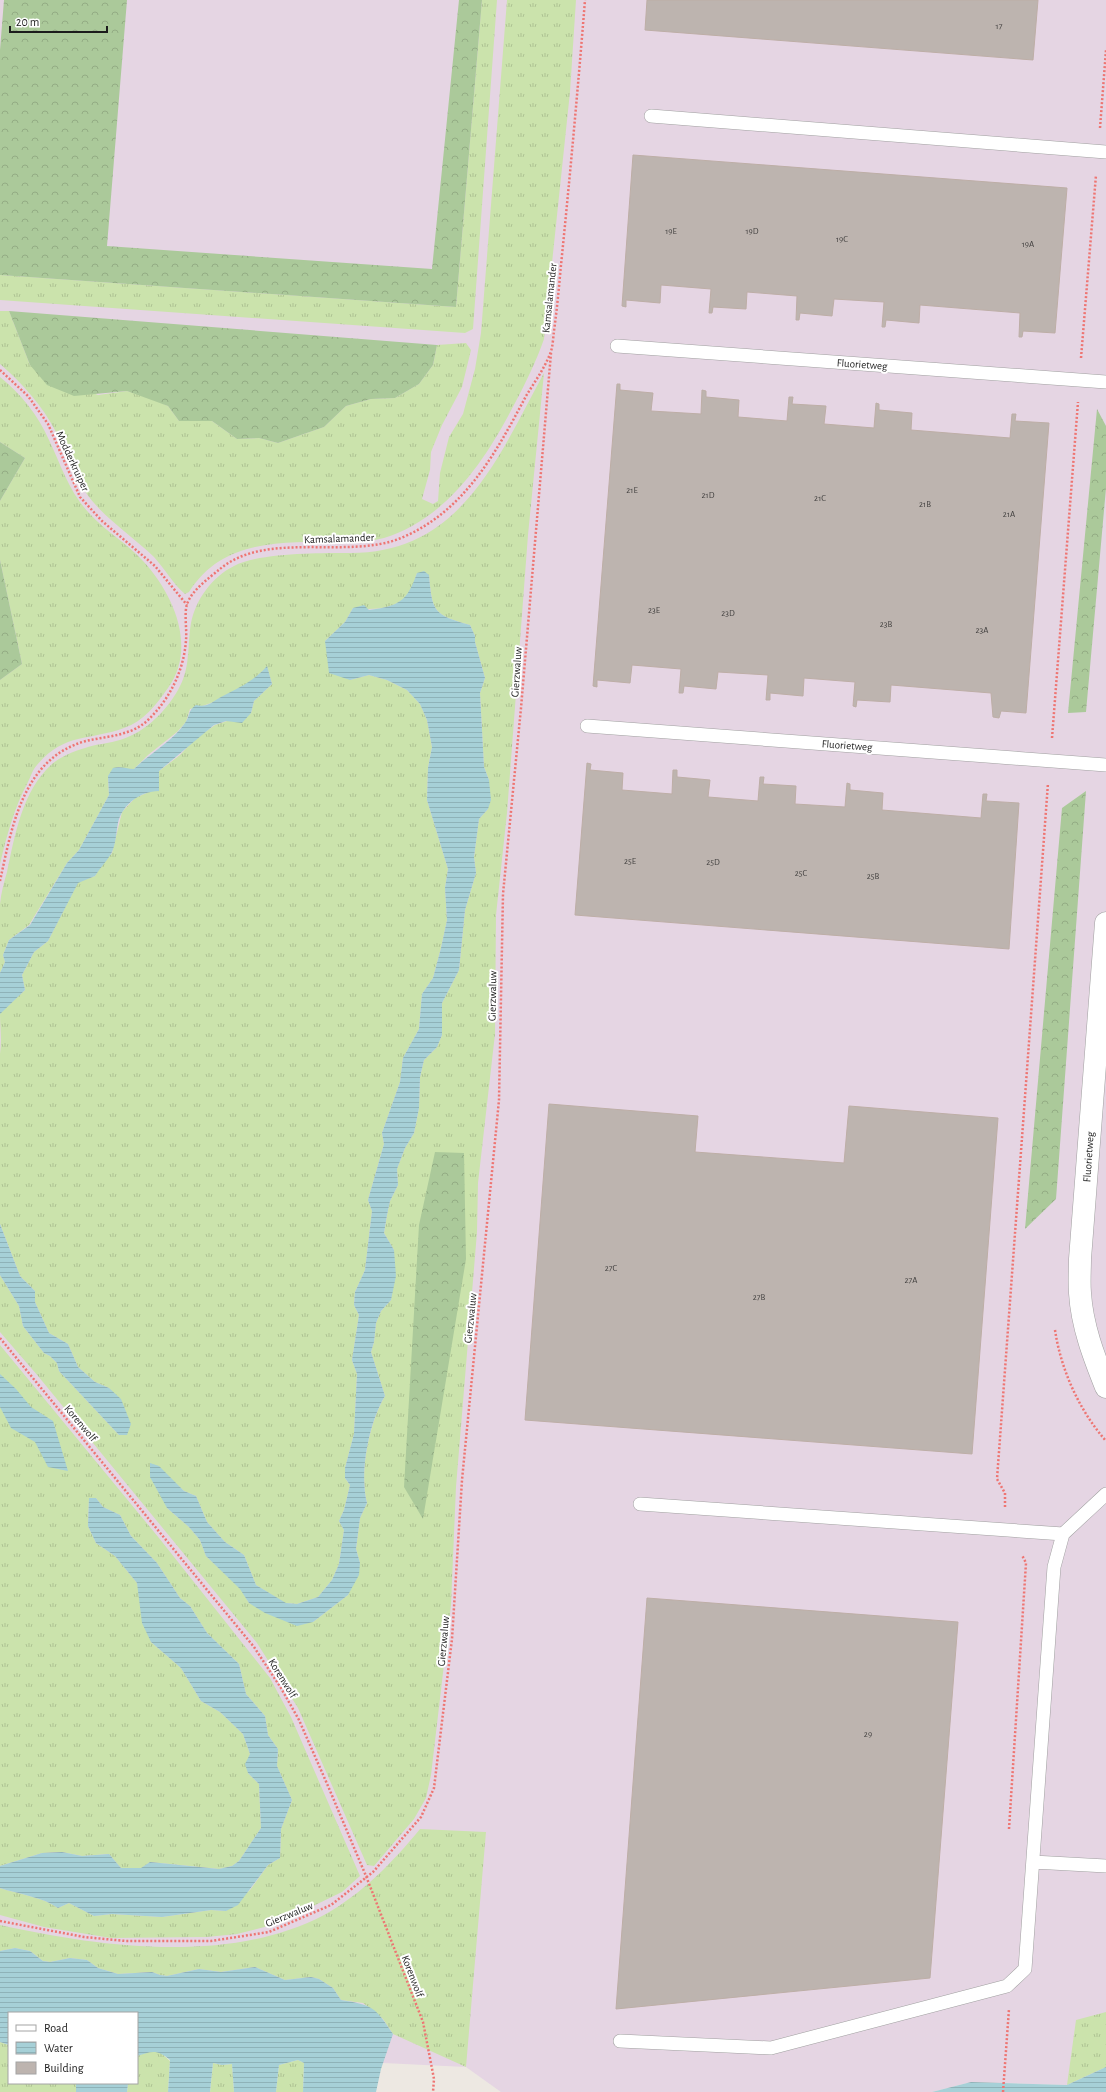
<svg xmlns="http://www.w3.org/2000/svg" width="1106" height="2092" viewBox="0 0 1106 2092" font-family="'Alegreya Sans',sans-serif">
  <defs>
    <pattern id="grass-tufts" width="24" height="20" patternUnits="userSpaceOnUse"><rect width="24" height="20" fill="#cbe3ac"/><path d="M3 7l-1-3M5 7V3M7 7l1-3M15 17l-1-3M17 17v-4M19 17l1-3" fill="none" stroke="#aec293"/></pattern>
    <pattern id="forest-crowns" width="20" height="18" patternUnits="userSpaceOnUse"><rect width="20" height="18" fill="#abc99a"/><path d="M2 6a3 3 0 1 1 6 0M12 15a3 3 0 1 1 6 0" fill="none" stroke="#93ac84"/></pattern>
    <pattern id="water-rules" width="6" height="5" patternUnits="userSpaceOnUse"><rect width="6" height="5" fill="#a6d0d7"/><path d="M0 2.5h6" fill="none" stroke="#8eb2b8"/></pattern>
  </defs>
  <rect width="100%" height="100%" fill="#ede8e2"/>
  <path fill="#e5d5e3" d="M0,0H1106V2067L1067,2085L971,2082L932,2092H501L466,2067L137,2051V2013H9L0,2045Z"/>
  <path fill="url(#grass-tufts)" fill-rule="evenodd" d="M482,0H497L473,329L465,333L0,300V275L456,307Z
    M507,0H576L570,92L544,339C536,362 526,382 515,403C486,459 448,518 384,538C371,542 355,541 342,541C284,543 224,537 189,592L185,594C173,584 165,569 154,557C130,534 102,517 84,490C72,472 66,451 56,432C42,405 23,384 0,364V311H9L30,365L98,395L127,391L148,397L168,406L179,421H212L237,439L259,438L278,443L324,427L346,406L371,399L395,398L419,384L433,365L437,345L466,343L471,350L462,387L442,425L431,452L430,470L422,499L433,504L438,501L440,473L449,437L463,414L475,369L481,333Z
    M544,373L528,535L507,813L496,915L495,1034L478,1183L477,1232L456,1487L451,1605L431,1775L426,1798L414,1819L374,1866L367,1865L298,1708L257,1643L38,1376L0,1332V1275L19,1306L23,1326L44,1353L50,1356L57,1363L59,1371L119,1435L109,1388L95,1382L78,1367L68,1344L49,1333L35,1302V1291L20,1276L0,1224V1054C2,1040 0,1027 0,1013L25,990L22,975L34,952L48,941L78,882L95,876L102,864L112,853L122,812L135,798L151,791L159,771L180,755L195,739L215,725L251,713L254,701L272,684L267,667C261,672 254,680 247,685C232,695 207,706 190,709L186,722L177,732L148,755L134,769H126L118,767L108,776L109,795L79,850L67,863L29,925L9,940L3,955L5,962L0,973C0,950 0,926 0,904C1,893 4,882 7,872C15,835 22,791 52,764C60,757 74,751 85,748C95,744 106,744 116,741C142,735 165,713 178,690C191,668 187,646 191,623C196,599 212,577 234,566C257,553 320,553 347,553C461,555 498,457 544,373ZM417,573L429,575C432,612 434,615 470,625L475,636V642L485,678L480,693L484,767L489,780L488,809L479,819L474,857L476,873L465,910L459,970L442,1003V1035L437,1047L424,1060L420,1077L419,1108L414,1133L405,1148L397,1169L398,1185L390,1201L387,1215L384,1233L394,1250L391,1300L381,1311L376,1323L374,1342L371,1352L385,1396C369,1423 359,1473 367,1503L360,1518L356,1549L360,1563L348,1595L313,1622L249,1603L241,1589L206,1556L200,1540L189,1527L167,1508L172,1480L184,1491L196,1496L207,1522L225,1542L244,1555L256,1585L285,1603L297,1604L318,1597L332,1580L339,1564L344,1530L339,1521L344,1510L350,1485L345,1478V1468L354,1434L357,1374L352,1360L359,1315L354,1305L355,1292L365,1270L372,1211L368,1200L384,1144L382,1133L400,1082L403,1058L419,1029L422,994L433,978L441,948L447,920L445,888L448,869L427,800L428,768L432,747L427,720L420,704L407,690L387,680L369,675L350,680L325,641L345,622L353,608C370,610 391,610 405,598C412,593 414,581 417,573Z
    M0,377C21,394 38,415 49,440C61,465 69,492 89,513C105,531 128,544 144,562C174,595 197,648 168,688C156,705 144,721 124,728C89,741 65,732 37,765C33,769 31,776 28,782C14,808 7,835 0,864V680L22,664L0,560V501L25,458L0,442Z
    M0,1345L159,1538L270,1678L291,1717L360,1876L342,1892L276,1924L237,1934L207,1937L111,1938L44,1927L0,1915V1888C18,1894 43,1897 58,1908L69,1903L94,1916L112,1914L162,1917L211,1910L226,1911L250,1890L268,1865L280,1858L281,1829L292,1800L277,1766L278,1749L268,1735L265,1716L246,1694L239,1664L207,1633L190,1606L180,1598L157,1563L131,1536L120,1515L103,1507L96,1498L89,1499L88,1526L96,1543L115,1556L137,1583L151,1642L181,1668L201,1701L220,1712L243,1734L250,1754L248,1773L259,1784L261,1828L239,1861L232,1866L219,1869L150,1862L142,1868H121L109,1854L82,1856L62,1852L42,1853L0,1866Z
    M420,1829L486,1832L466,2067L393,2034L383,2019L363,2003L341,2000L333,1988L319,1979L311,1977L285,1980L255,1967L221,1972L199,1969L167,1976L160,1975L152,1972L118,1974L98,1968L87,1960L70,1958L50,1962L43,1961L30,1951L15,1948L0,1951V1925C100,1947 229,1965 324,1915C362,1894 393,1862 420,1829Z
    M1106,2012V2067L1067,2085L1076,2020Z
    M0,2042L9,2045V2083H76V2092H0Z
    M150,2051L160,2052L170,2061L168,2092H127L128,2083H137V2056Z
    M298,2060L304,2063L303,2092H276L279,2065Z
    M213,2063L222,2065L232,2064L234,2092H210Z"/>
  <path fill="url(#forest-crowns)" d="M4,0H127L107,246L432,269L459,0H482L456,307L0,275V50Z
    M9,311L437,345L433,365L419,384L395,398L371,399L346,406L324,427L278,443L259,438L237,439L212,421H179L168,406L127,391L74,396L47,385L30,365Z
    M1097,409L1106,426V488L1086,712L1068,713Z
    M0,442L25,458L0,501Z
    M0,560L22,664L0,680Z
    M1086,791L1056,1199L1025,1229L1062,808Z
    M435,1152L464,1153L466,1259L423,1519L404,1487L419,1225Z"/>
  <path fill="url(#water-rules)" d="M424,571L429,575C432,612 434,615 470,625L475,636V642L485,678L480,693L484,767L489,780L491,800L488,809L479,819L474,857L476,873L465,910L459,970L442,1003V1035L437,1047L424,1060L420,1077L419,1108L414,1133L405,1148L397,1169L398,1185L390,1201L387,1215L384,1233L394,1250L396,1276L391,1300L381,1311L376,1323L374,1342L371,1352L385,1396C369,1422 359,1473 367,1503L360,1518L356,1549L360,1563L359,1575L348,1595L313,1622L297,1626L265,1613L249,1603L240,1589L206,1556L200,1540L189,1527L167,1508L150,1477V1463L159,1466L184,1491L196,1496L207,1522L225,1542L244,1555L256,1585L286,1603L297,1604L318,1597L332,1580L339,1564L344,1530L339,1521L344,1510L350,1485L345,1478V1468L354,1434L357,1374L352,1360L359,1315L354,1305L355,1292L365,1270L372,1211L368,1200L384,1144L382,1133L400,1082L403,1058L419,1029L422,994L433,978L441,948L447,920L445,888L448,869L427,800L428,768L432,747L427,720L420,704L407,690L387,680L369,675L350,680L329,673L325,641L345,622L353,608L364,605L369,610C400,606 407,601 417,573Z
    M267,666L272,684L254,701L251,713L242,723L226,721L214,725L159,771V791C140,791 122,805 118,823C116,833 116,845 111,854C106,862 100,868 95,876L78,883L48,941L34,952L22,975L25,990L0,1014V973L5,962L3,955L9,940L30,925L67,863L79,850L109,795L108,776L113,768C120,766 127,769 134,769C149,754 174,740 185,723C190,716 188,710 196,705C207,708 212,702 221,697C239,688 254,681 267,666Z
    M0,1224L20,1276L35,1291V1302L49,1333L68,1344L78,1367L95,1382L109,1388L121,1399L131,1424L127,1435H119L59,1371L57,1363L50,1356L44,1353L23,1326L19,1306L0,1275Z
    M0,1374L16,1389L31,1407L53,1421L68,1471L48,1467L35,1442L11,1428L0,1407Z
    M89,1498H96L103,1507L120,1515L131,1536L157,1563L180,1598L190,1606L207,1633L239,1664L246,1694L265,1716L268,1735L278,1749L277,1766L292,1800L281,1829L280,1858L268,1865L238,1905L226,1911L211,1910L162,1917L112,1914L94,1916L69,1903L58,1908C43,1897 18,1894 0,1888V1866L42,1853L62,1852L82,1856L109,1854L121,1868H141L150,1862L219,1869L232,1866L239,1861L261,1828L259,1784L248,1773L245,1764L250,1754L243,1734L220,1712L201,1701L181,1668L151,1642L142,1623L137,1583L115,1556L96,1543L88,1526Z
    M15,1948L30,1951L43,1961L50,1962L70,1958L87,1960L98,1968L118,1974L152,1972L160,1975L167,1976L199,1969L221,1972L255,1967L285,1980L311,1977L319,1979L333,1988L341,2000C373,2005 375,2007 393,2034L381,2069L376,2092H303L304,2063L298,2060L279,2065L276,2092H234L232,2064L222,2065L213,2063L210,2092H168L170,2060C157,2049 152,2051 137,2056V2013H9V2045L0,2042V1951Z
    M1106,2067V2092H932L971,2082L1067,2085Z
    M76,2083H128L127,2092H76Z"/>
  <path fill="#bdb4af" stroke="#bdaea6" d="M647,0H1038L1033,60L645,30Z
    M633,155L1067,188L1055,333L1023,331L1022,337H1019L1020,313L920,305L919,323L886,320L885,327H882L884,302L834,299L832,316L800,313L799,320H796L797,296L747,292L746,309L713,307L712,313H709L711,289L661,285L660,303L626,300V307L622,306Z
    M617,384H620V390L653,393L651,411L701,414L702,390L706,391V397L739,400L738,417L787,421L789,397H793L792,404L826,406L824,424L874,428L876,403L879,404V410L912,413L911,430L1010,438L1012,414H1016L1015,421L1049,423L1026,713L1001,711L999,718L993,717L991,693L891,685L890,702L857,700L856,707L853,706L855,682L804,678L803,696L770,693V700H766L768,675L718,672L716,689L684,686L683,693H679L681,669L632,665L630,683L597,680V687L593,686Z
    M587,763L591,764L590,770L623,773L622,790L672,794L673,770H677V777L710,780L708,797L758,801L760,777H764L763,784L796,786L795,804L845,807L847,783L850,784V790L883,793L882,810L981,818L983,794H987L986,801L1019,803L1009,949L575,915Z
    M549,1104L698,1116L695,1152L844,1163L849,1106L998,1118L972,1454L525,1420Z
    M647,1598L958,1622L930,1978L616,2009Z"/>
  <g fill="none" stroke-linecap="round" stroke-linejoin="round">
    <g stroke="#a0a0a0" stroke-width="14">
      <path id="service" d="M651,116L1106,152
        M617,346L1106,382
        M587,726L1106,765
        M640,1504L1063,1534
        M1033,1862L1106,1866
        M620,2041L771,2048L1007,1986L1025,1969L1054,1567L1063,1534L1106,1494"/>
    </g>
    <g stroke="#a0a0a0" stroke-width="23">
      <path id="minor" d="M1106,923L1080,1259C1080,1270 1079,1282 1080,1293C1082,1326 1094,1357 1106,1387"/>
    </g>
    <path stroke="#ee7572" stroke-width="2.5" stroke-dasharray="2 2" stroke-linecap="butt" d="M1100,128L1106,50
      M1081,358L1096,175
      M0,370L28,396L48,424L80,497L102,521L155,566L187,605
      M1052,738L1078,402
      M0,881C12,826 23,758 86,741C107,736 131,736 148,720C170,699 184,670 186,640C187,629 184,614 187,604C192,590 209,578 220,569C267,530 348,560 401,538C464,512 496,453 526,396C534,383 544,369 550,354C553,347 553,338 554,331C557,309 559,287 561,265C570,176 578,88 585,0
      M1055,1330C1061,1370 1079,1410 1106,1441
      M0,1338L254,1647L281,1688L299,1720L328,1786L366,1876L423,2022L434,2079L433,2092
      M1005,1507V1493L997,1479L1048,783
      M1009,1829L1026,1563L1022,1555
      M0,1921L84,1937L126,1941H211L269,1932L331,1905L373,1872L421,1817L434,1788L452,1639L462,1480L499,1100L503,894L521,708L551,353
      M1003,2092L1009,2009"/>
    <use href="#service" stroke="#fff" stroke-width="13"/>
    <use href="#minor" stroke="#fff" stroke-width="22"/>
  </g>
  <g text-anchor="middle" stroke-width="4" stroke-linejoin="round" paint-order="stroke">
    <g font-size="9" fill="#444241">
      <text x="999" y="29">17</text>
      <text x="671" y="234">19E</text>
      <text x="752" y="234">19D</text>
      <text x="842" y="242">19C</text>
      <text x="1028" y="247">19A</text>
      <text x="632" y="493">21E</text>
      <text x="708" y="498">21D</text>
      <text x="820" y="501">21C</text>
      <text x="925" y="507">21B</text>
      <text x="1009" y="517">21A</text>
      <text x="654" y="613">23E</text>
      <text x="728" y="616">23D</text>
      <text x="886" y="627">23B</text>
      <text x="982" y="633">23A</text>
      <text x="630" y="864">25E</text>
      <text x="713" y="865">25D</text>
      <text x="801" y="876">25C</text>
      <text x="873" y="879">25B</text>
      <text x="611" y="1271">27C</text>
      <text x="911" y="1283">27A</text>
      <text x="759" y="1300">27B</text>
      <text x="868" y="1737">29</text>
    </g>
    <g font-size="11" fill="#1c1c1c" stroke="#fff">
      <text transform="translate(549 298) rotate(-84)" y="4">Kamsalamander</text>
      <text transform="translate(862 364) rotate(4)" y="4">Fluorietweg</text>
      <text transform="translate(73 461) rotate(65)" y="4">Modderkruiper</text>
      <text transform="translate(339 538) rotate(-2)" y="4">Kamsalamander</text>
      <text transform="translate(516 672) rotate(-86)" y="4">Gierzwaluw</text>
      <text transform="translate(847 745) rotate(4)" y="4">Fluorietweg</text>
      <text transform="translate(492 996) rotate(-89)" y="4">Gierzwaluw</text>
      <text transform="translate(1088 1157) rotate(-86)" y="4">Fluorietweg</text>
      <text transform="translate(470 1318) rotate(-84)" y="4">Gierzwaluw</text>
      <text transform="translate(81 1423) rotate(50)" y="4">Korenwolf</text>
      <text transform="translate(443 1641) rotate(-85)" y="4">Gierzwaluw</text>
      <text transform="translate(283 1678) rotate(58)" y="4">Korenwolf</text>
      <text transform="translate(289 1914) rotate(-22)" y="4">Gierzwaluw</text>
      <text transform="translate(413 1976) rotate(69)" y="4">Korenwolf</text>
    </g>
  </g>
  <rect x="8" y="2012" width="130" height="72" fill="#ffffff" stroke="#a4a4a4"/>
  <rect x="16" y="2025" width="20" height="6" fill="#ffffff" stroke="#a4a4a4"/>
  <text x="44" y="2032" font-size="12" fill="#1c1c1c">Road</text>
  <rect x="16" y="2042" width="20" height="12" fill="url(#water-rules)" stroke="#a4a4a4"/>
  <text x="44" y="2052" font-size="12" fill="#1c1c1c">Water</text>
  <rect x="16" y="2062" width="20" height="12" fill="#bdb4af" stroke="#a4a4a4"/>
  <text x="44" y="2072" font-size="12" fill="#1c1c1c">Building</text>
  <path d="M10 26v6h97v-6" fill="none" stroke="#1c1c1c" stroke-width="2"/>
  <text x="16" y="26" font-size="12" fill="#1c1c1c" stroke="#ffffff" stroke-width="3" paint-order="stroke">20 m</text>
</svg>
